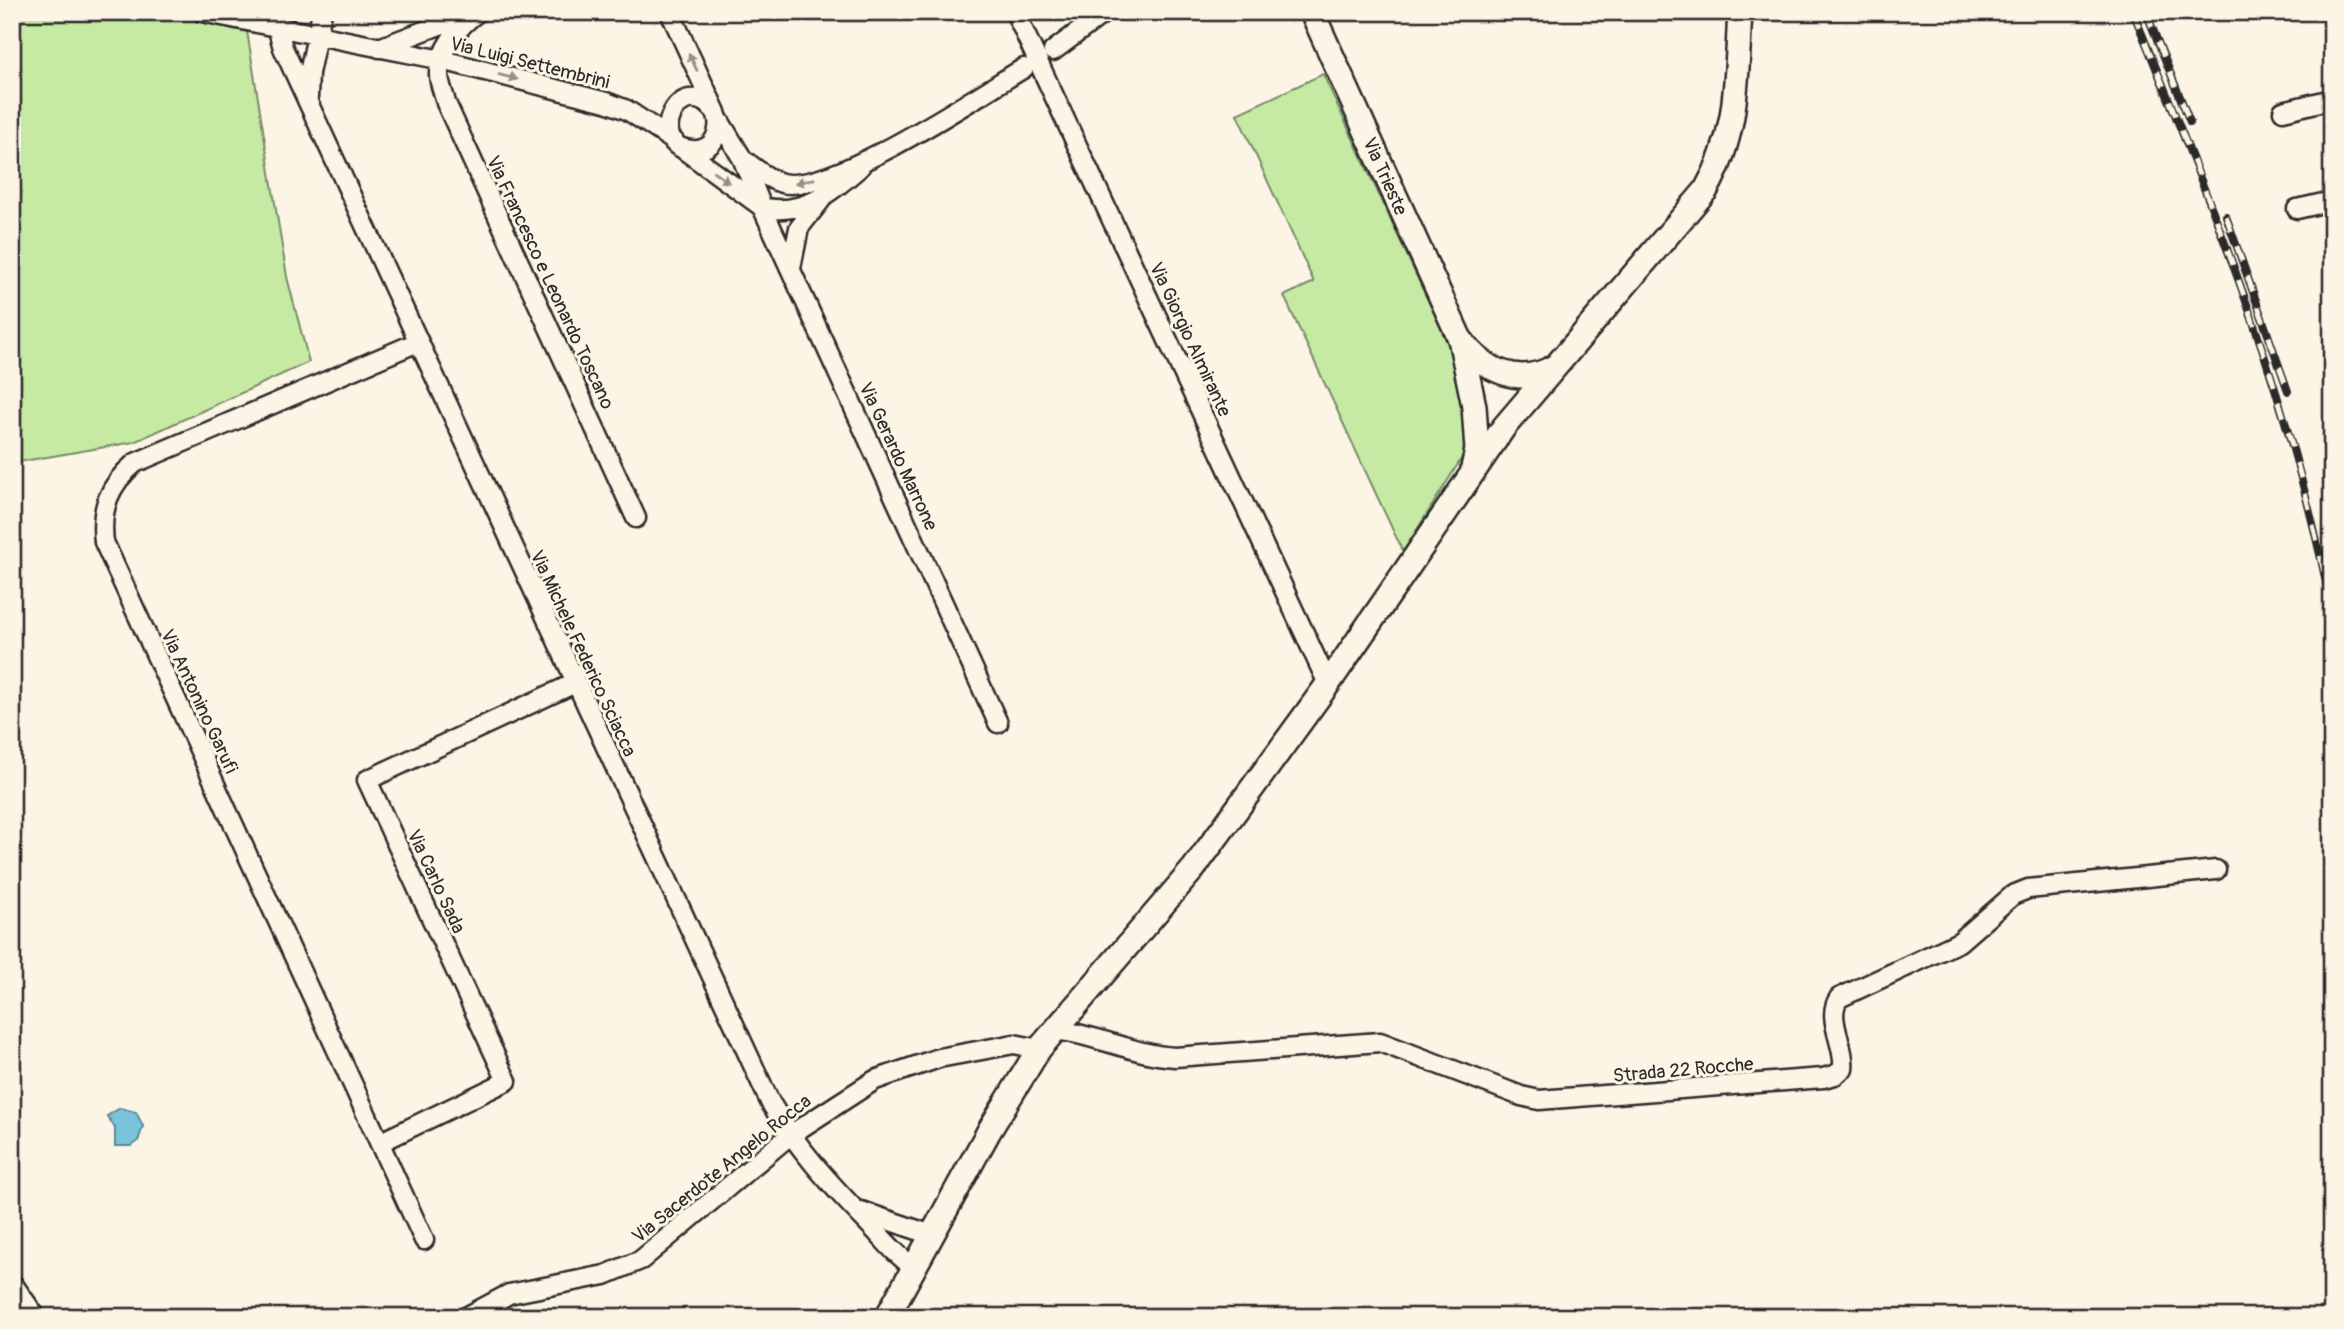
<svg xmlns="http://www.w3.org/2000/svg" width="2344" height="1329" viewBox="0 0 2344 1329" font-family="Pangolin,sans-serif">
  <rect width="100%" height="100%" fill="#fcf5e5"/>
  <filter id="ink" filterUnits="userSpaceOnUse"><feTurbulence type="fractalNoise" baseFrequency=".0143" numOctaves="2"/><feDisplacementMap in="SourceGraphic" scale="14" xChannelSelector="R" yChannelSelector="G"/><feConvolveMatrix kernelMatrix="1 2 1 2 8 2 1 2 1" color-interpolation-filters="sRGB"/></filter>
  <g filter="url(#ink)">
    <path fill="#c6eaa4" stroke="#788a68" stroke-width="2" d="M19,12H166L247,31L287,277L309,362L134,442L12,463V15Z
      M1323,74L1456,361L1466,424L1463,456L1403,552L1284,296L1314,282L1237,114Z"/>
    <path fill="#7ac4db" stroke="#5a8795" stroke-width="2" d="M120,1108L136,1112L143,1126L138,1141L131,1146H115V1128L107,1116Z"/>
    <g fill="none" stroke-linecap="round" stroke-linejoin="round">
      <g stroke="#2b2b2b" stroke-width="23">
        <path id="minor" d="M202,12L442,60L606,102L627,110L674,141
          M478,12C460,24 438,51 439,75C439,83 444,94 446,103L636,518
          M670,12L716,112C723,130 714,152 692,150C644,147 679,68 716,112
          M1015,12L1328,684
          M278,30L283,48L770,1102C797,1148 830,1184 868,1223C883,1238 895,1255 914,1267
          M379,48L471,13
          M1053,51L1105,12
          M308,98L309,73L322,12
          M2283,111L2332,99
          M719,120L742,158L762,207L998,723
          M683,149L762,207C803,217 831,192 860,167
          M745,161C757,169 767,179 782,183C831,195 977,96 1024,68
          M2297,209L2332,201
          M791,268L799,228L821,200
          M418,342L135,463C109,485 100,508 104,542L424,1240
          M1056,1030C1097,1035 1135,1055 1175,1057L1380,1042L1521,1096L1539,1100L1823,1078L1835,1075L1843,1069C1846,1046 1825,1018 1839,998L1959,942L2013,895L2028,889L2216,870
          M381,1142L507,1081L367,780L575,683
          M861,1211L932,1235
          M466,1317L509,1294L605,1275L641,1260L790,1135L875,1080L939,1058L1014,1044L1039,1049"/>
      </g>
      <g stroke="#2b2b2b" stroke-width="28">
        <path id="tertiary" d="M1312,12L1460,339L1474,406L1477,450L1473,468
          M1462,341C1484,371 1520,387 1554,367
          M12,1287L33,1317
          M887,1317L989,1131L1039,1049L1194,868L1328,684L1504,427L1706,190C1739,132 1736,77 1740,12"/>
      </g>
      <use href="#minor" stroke="#fcf5e5" stroke-width="18"/>
      <use href="#tertiary" stroke="#fcf5e5" stroke-width="23"/>
      <g stroke="#2b2b2b" stroke-width="8">
        <path id="rail" d="M2133,12C2214,207 2292,403 2332,612
          M2146,12L2190,122
          M2226,216L2288,391"/>
      </g>
      <use href="#rail" stroke="#fcf5e5" stroke-width="5" stroke-dasharray="16" stroke-linecap="butt"/>
    </g>
    <defs><path id="oneway-solid" d="M-6-.8H1V-3.2L6.5 0L1 3.2V.8H-6Z" transform="scale(1.75)"/></defs>
    <g fill="#949088">
      <use href="#oneway-solid" transform="translate(693 62) rotate(-115)"/>
      <use href="#oneway-solid" transform="translate(508 77) rotate(14)"/>
      <use href="#oneway-solid" transform="translate(721 177) rotate(37)"/>
      <use href="#oneway-solid" transform="translate(805 181) rotate(167)"/>
    </g>
  </g>
  <g text-anchor="middle" stroke-width="6" stroke-linejoin="round" paint-order="stroke">
    <g font-size="19" fill="#2b2b2b" stroke="#fcf5e5">
      <text transform="translate(530 62) rotate(14)" y="7">Via Luigi Settembrini</text>
      <text transform="translate(1386 176) rotate(66)" y="7">Via Trieste</text>
      <text transform="translate(551 282) rotate(65)" y="7">Via Francesco e Leonardo Toscano</text>
      <text transform="translate(1191 339) rotate(65)" y="7">Via Giorgio Almirante</text>
      <text transform="translate(899 456) rotate(65)" y="7">Via Gerardo Marrone</text>
      <text transform="translate(584 653) rotate(65)" y="7">Via Michele Federico Sciacca</text>
      <text transform="translate(200 701) rotate(65)" y="7">Via Antonino Garufi</text>
      <text transform="translate(437 881) rotate(65)" y="7">Via Carlo Sada</text>
      <text transform="translate(1683 1069) rotate(-5)" y="7">Strada 22 Rocche</text>
      <text transform="translate(721 1168) rotate(-39)" y="7">Via Sacerdote Angelo Rocca</text>
    </g>
  </g>
  <rect width="2344" height="1329" fill="none" stroke="#fcf5e5" stroke-width="42"/>
  <rect x="21" y="21" width="2302" height="1287" fill="none" stroke="#2b2b2b" stroke-width="2.5" filter="url(#ink)"/>
</svg>
